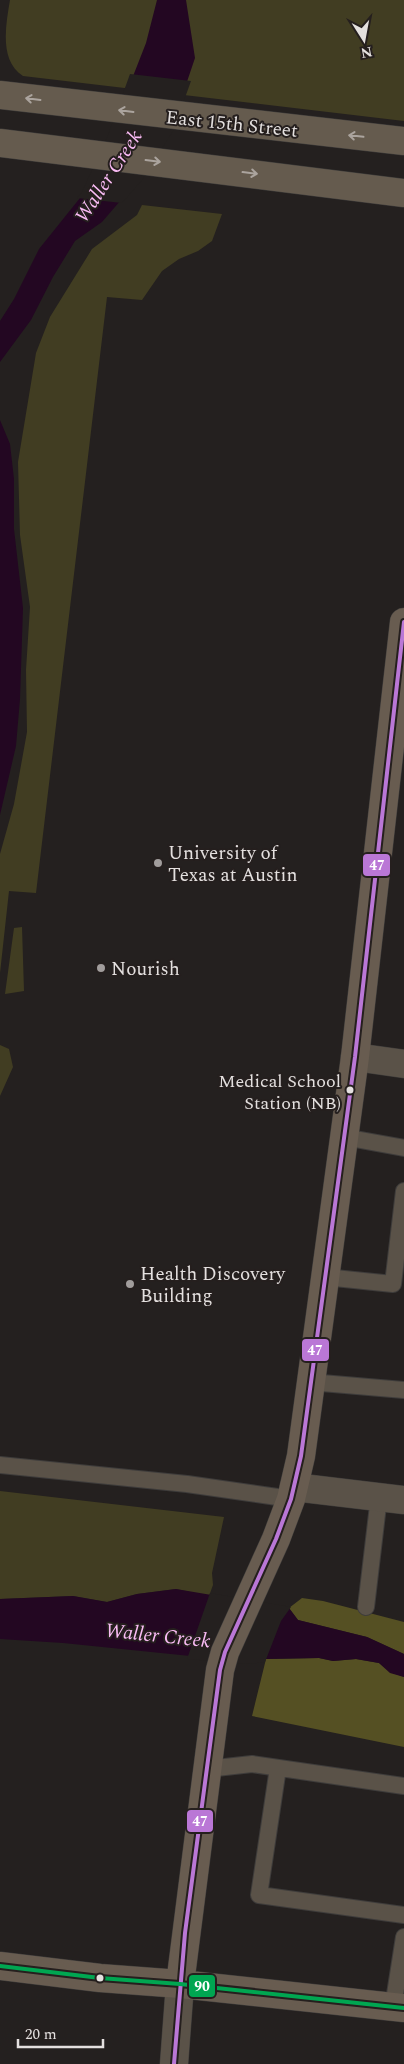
<svg xmlns="http://www.w3.org/2000/svg" width="404" height="2064" viewBox="0 0 404 2064" font-family="Spectral,serif">
  <rect width="100%" height="100%" fill="#24201f"/>
  <path fill="#413d22" d="M10,0H404V121L23,76C0,61 5,29 10,0Z
    M142,205L222,214L212,241L198,251L179,259L162,271L142,300L107,297L36,893L9,891L0,973V854L14,804L27,732L26,670L30,607L20,535L18,462L36,353L50,317L92,249L137,215Z
    M22,927L24,991L5,994L14,928Z
    M0,1045L9,1049L13,1067L0,1096Z
    M0,1491L224,1517L212,1573L213,1585L209,1596L176,1589L137,1594L107,1602L73,1596L0,1599Z"/>
  <path fill="#555023" d="M302,1598L323,1601L404,1622V1654L367,1637L298,1620L289,1608Z
    M319,1658L333,1661L356,1659L379,1663L390,1672L404,1677V1747L252,1716L266,1659Z"/>
  <path fill="#230722" d="M157,0H186L195,58L171,129L140,178L102,222L75,241L53,277L31,320L0,362V321L14,299L39,249L84,193L110,135L146,43Z
    M0,420L10,444L14,479V529L23,608L20,699L16,746L0,815Z
    M176,1589L289,1608L298,1620L367,1637L404,1654V1677L390,1673L379,1663L356,1659L333,1661L319,1658L266,1659L249,1662L63,1643L0,1639V1599L73,1596L107,1602L137,1594Z"/>
  <path fill="#24201f" d="M130,74L191,81L173,131L142,180L122,203L77,198L82,192L108,135Z
    M210,1593L291,1607L281,1621L265,1662L249,1664L187,1659Z"/>
  <g fill="none" stroke-linecap="round" stroke-linejoin="round">
    <g stroke="#3e3c3b" stroke-width="18">
      <path id="service" d="M344,1137L404,1148
        M325,1277L393,1284L404,1191
        M310,1382L404,1390
        M0,1465L187,1484L291,1499
        M366,1607L379,1497
        M278,1768L259,1895L404,1915
        M207,1769L252,1764L404,1786
        M393,2007L404,1937"/>
    </g>
    <g stroke="#3e3c3b" stroke-width="29">
      <path id="minor" d="M355,1057L404,1064
        M294,1487L404,1500"/>
    </g>
    <g stroke="#3e3c3b" stroke-width="29">
      <path id="tertiary" d="M174,2064L180,1984"/>
    </g>
    <g stroke="#3e3c3b" stroke-width="29">
      <path id="secondary" d="M0,1966L100,1978L180,1984L404,2008
        M180,1984L220,1670L225,1652L276,1539L291,1499L301,1456L355,1057L404,622"/>
    </g>
    <g stroke="#3e3c3b" stroke-width="29">
      <path id="primary" d="M0,95L404,141
        M0,143L404,193"/>
    </g>
    <use href="#service" stroke="#5a5248" stroke-width="16"/>
    <use href="#minor" stroke="#5a5248" stroke-width="28"/>
    <use href="#tertiary" stroke="#5a5248" stroke-width="28"/>
    <use href="#secondary" stroke="#685c50" stroke-width="28"/>
    <use href="#primary" stroke="#655b4e" stroke-width="28"/>
    <g stroke="#251f1e" stroke-width="8">
      <path id="bus-1" d="M174,2064L185,1933L220,1670L225,1652L276,1539L291,1499L301,1456L355,1057L404,622"/>
    </g>
    <g stroke="#251f1e" stroke-width="8">
      <path id="bus-2" d="M0,1966L100,1978L180,1984L404,2008"/>
    </g>
    <use href="#bus-1" stroke="#ba77d6" stroke-width="4"/>
    <use href="#bus-2" stroke="#00a651" stroke-width="4"/>
  </g>
  <defs><path id="oneway-shaft" d="M-6 0H5M1.5-3L5.5 0L1.5 3" fill="none" stroke-width="1.6" stroke-linecap="round" stroke-linejoin="round" transform="scale(1.25)"/></defs>
  <g stroke="#aba49e">
    <use href="#oneway-shaft" transform="translate(33 99) rotate(-173)"/>
    <use href="#oneway-shaft" transform="translate(126 111) rotate(-173)"/>
    <use href="#oneway-shaft" transform="translate(356 136) rotate(-174)"/>
    <use href="#oneway-shaft" transform="translate(153 161) rotate(7)"/>
    <use href="#oneway-shaft" transform="translate(250 173) rotate(7)"/>
  </g>
  <g fill="#a19d9c" stroke="#251f1e" stroke-width="2">
    <circle cx="158" cy="863" r="5"/>
    <circle cx="101" cy="968" r="5"/>
    <circle cx="130" cy="1284" r="5"/>
  </g>
  <g fill="#e4e0df" stroke="#251f1e" stroke-width="2">
    <circle cx="350" cy="1090" r="4.5"/>
    <circle cx="100" cy="1978" r="4.5"/>
  </g>
  <g text-anchor="middle" stroke-width="4" stroke-linejoin="round" paint-order="stroke">
    <g font-size="18" fill="#e4e0df" stroke="#251f1e" text-anchor="end">
      <text x="341" y="1087">Medical School<tspan x="341" dy="22">Station (NB)</tspan></text>
    </g>
    <g font-size="19" fill="#e4e0df" stroke="#251f1e">
      <text transform="translate(232 123) rotate(6)" y="7">East 15th Street</text>
    </g>
    <g font-size="19" fill="#e4e0df" stroke="#251f1e" text-anchor="start">
      <text x="168" y="859">University of<tspan x="168" dy="22">Texas at Austin</tspan></text>
      <text x="111" y="975">Nourish</text>
      <text x="140" y="1280">Health Discovery<tspan x="140" dy="22">Building</tspan></text>
    </g>
    <g font-size="20" font-style="italic" fill="#fabcf5" stroke="#251f1e">
      <text transform="translate(108 176) rotate(-57)" y="7">Waller Creek</text>
      <text transform="translate(158 1635) rotate(6)" y="7">Waller Creek</text>
    </g>
  </g>
  <g stroke="#251f1e" stroke-width="2">
    <rect x="362" y="853" width="29" height="24" rx="5" fill="#ba77d6"/>
    <rect x="301" y="1338" width="29" height="24" rx="5" fill="#ba77d6"/>
    <rect x="186" y="1809" width="28" height="24" rx="5" fill="#ba77d6"/>
    <rect x="188" y="1974" width="28" height="24" rx="5" fill="#00a651"/>
  </g>
  <g font-size="14" text-anchor="middle" font-weight="bold" fill="#fff">
    <text x="377" y="870">47</text>
    <text x="315" y="1355">47</text>
    <text x="200" y="1826">47</text>
    <text x="202" y="1991">90</text>
  </g>
  <g transform="translate(364 40) rotate(169)" stroke="#251f1e" stroke-width="4" paint-order="stroke">
  <path d="M0-4L9 19L0 12L-9 19Z" fill="#e4e0df"/>
  <text y="-8" font-size="14" font-weight="bold" text-anchor="middle" fill="#e4e0df">N</text>
  </g>
  <path d="M18 2039v8h85v-8" fill="none" stroke="#e4e0df" stroke-width="2.5"/>
  <text x="25" y="2039" font-size="15" fill="#e4e0df" stroke="#251f1e" stroke-width="4" paint-order="stroke">20 m</text>
</svg>
